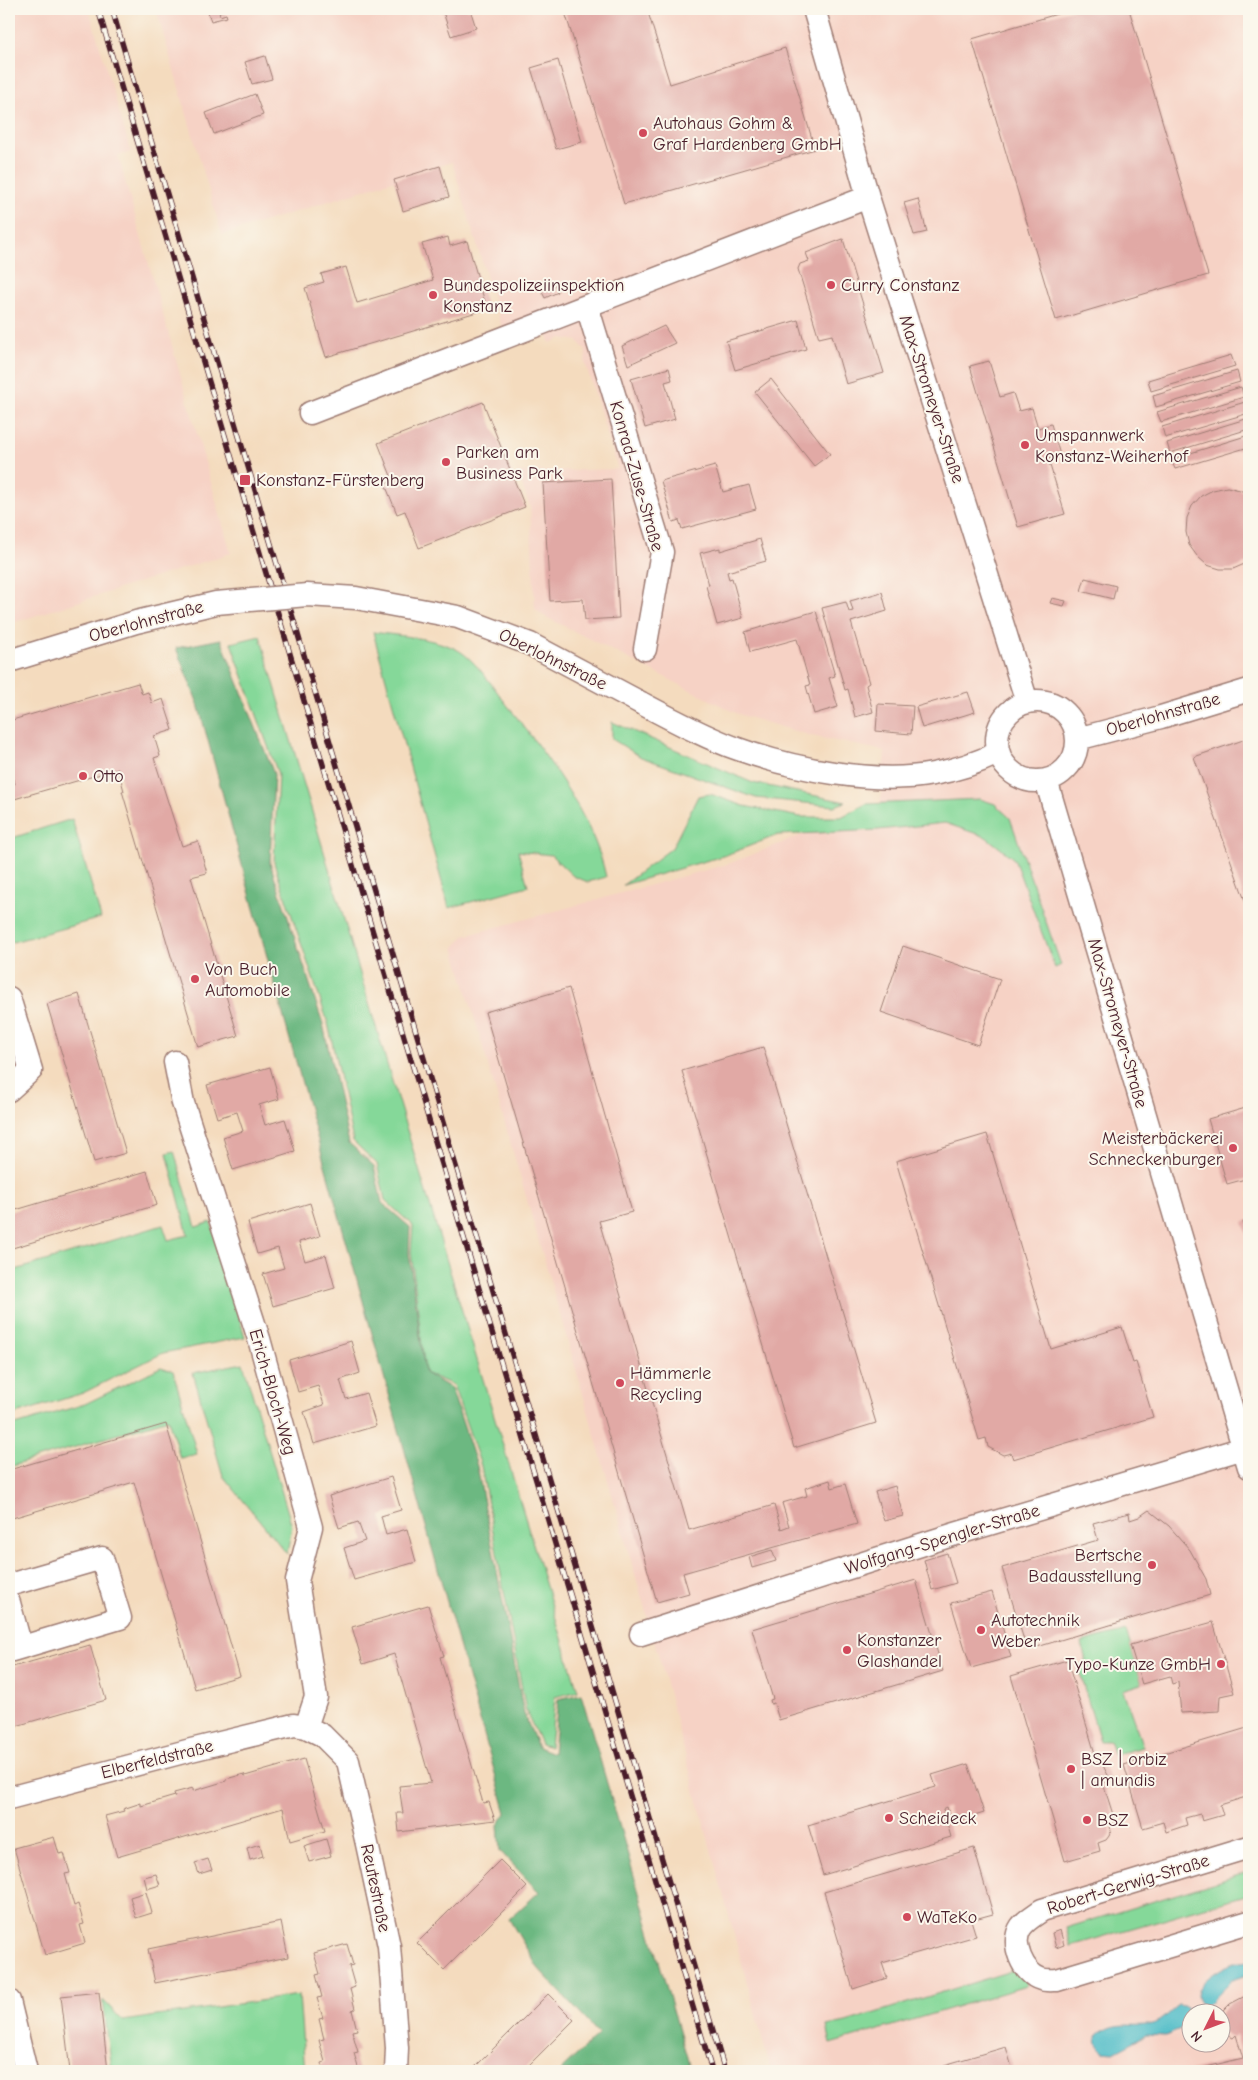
<svg xmlns="http://www.w3.org/2000/svg" width="1258" height="2080" viewBox="0 0 1258 2080" font-family="'Comic Neue',sans-serif">
  <rect width="100%" height="100%" fill="#fbf7ec"/>
  <filter id="ink" filterUnits="userSpaceOnUse"><feTurbulence type="fractalNoise" baseFrequency=".02" numOctaves="2"/><feDisplacementMap in="SourceGraphic" scale="10" xChannelSelector="R" yChannelSelector="G"/><feConvolveMatrix kernelMatrix="1 2 1 2 8 2 1 2 1" color-interpolation-filters="sRGB"/></filter>
  <filter id="wash" filterUnits="userSpaceOnUse"><feTurbulence type="fractalNoise" baseFrequency=".0096" numOctaves="4" result="noise"/><feDisplacementMap in="SourceGraphic" scale="20" xChannelSelector="R" yChannelSelector="G"/><feGaussianBlur stdDeviation="1.12" result="paint"/><feColorMatrix in="noise" values="0 0 0 0 0 0 0 0 0 0 0 0 0 0 0 0 0 1.4 0 .05"/><feComposite in="paint" operator="in"/></filter>
  <g filter="url(#wash)">
    <rect width="100%" height="100%" fill="#f4dbbe"/>
    <path fill="#f6d2c5" fill-rule="evenodd" d="M9,9H89L131,152L118,156L231,553L9,624Z
      M156,9H1249V2071H771L658,1654L454,947L464,936L728,864L807,833L878,830L885,751L812,736L738,714L544,616L535,609L530,506L517,472L618,469L585,362L586,351L578,341L562,338L550,343L544,323L505,338L452,162L222,235ZM1190,2012H1220V2042H1190Z"/>
    <path fill="#85d899" stroke="#687c62" d="M373,632C399,636 443,638 464,654C480,667 492,685 504,701C541,748 594,817 606,877L588,882L573,876L551,855L518,851L528,886L449,908Z
      M260,636L392,1081L578,1691L555,1697L550,1747L541,1744L526,1711L481,1466L453,1385L425,1373L411,1252L413,1226L385,1200L377,1164L353,1141L328,1023L274,863L278,774L231,643Z
      M612,722L753,783L846,802L834,806L756,798L641,757L612,739Z
      M710,794L744,806L800,817H841L866,804L980,799L995,804L1010,818L1061,965L1055,968L1014,859L986,837L945,823L878,830L778,835L726,855L623,885L672,848L698,796Z
      M72,819L101,918L9,943V839Z
      M174,1151L196,1227L211,1222L245,1337L163,1353L83,1393L9,1416V1272L163,1225L168,1240L188,1235L167,1153Z
      M243,1363L292,1526L287,1554L223,1476L193,1373Z
      M161,1367L173,1371L197,1454L180,1458L168,1419L9,1467V1427L85,1404Z
      M1126,1631L1142,1684L1123,1690L1143,1747L1114,1755L1109,1741H1100L1078,1667L1086,1660L1081,1643Z
      M1249,1872V1894L1071,1946L1066,1928Z
      M1014,1966L1027,1979L1026,1986L831,2044L827,2026L846,2022L1011,1971L1010,1967Z
      M299,1995L305,2071H112L103,2000L123,2021Z"/>
    <path fill="#6cb881" stroke="#5b6c56" d="M221,639L274,774L270,863L323,1024L349,1143L374,1166L382,1203L410,1227L409,1253L425,1373L451,1388L477,1466L524,1714L538,1747L553,1753L558,1699L581,1694L691,2071H560L599,2034L538,1968L509,1919L539,1892L500,1851L498,1825L506,1813L283,1015L198,704L176,648Z"/>
    <path fill="#4ebcc7" stroke="#4c6e79" d="M1249,1961V1974L1232,1980L1205,2007C1182,1992 1215,1971 1229,1965C1236,1962 1242,1962 1249,1961Z
      M1178,2006L1187,2008L1190,2014V2023L1180,2030L1165,2036L1146,2035L1114,2052L1103,2051L1098,2044L1097,2036C1117,2016 1139,2032 1160,2021C1166,2017 1172,2010 1178,2006Z"/>
    <g id="blocks">
      <path fill="#e1a9a5" d="M207,9H230L219,12L220,16L226,14L227,17L211,21Z
        M442,9H470L476,28L451,36Z
        M564,9H647L670,84L785,48L815,149L624,204Z
        M1074,9H1129L1208,275L1056,320L972,39Z
        M265,56L272,79L252,84L245,62Z
        M558,60L582,142L556,149L531,68Z
        M255,94L263,115L214,134L206,113Z
        M440,166L449,197L403,211L394,180Z
        M918,199L927,232L914,235L904,203Z
        M448,237L450,246L467,241L487,309L326,357L305,288L324,282L321,274L346,267L357,303L433,280L422,244Z
        M843,239L884,373L846,384L832,335L819,338L798,269L800,264L809,261L806,253Z
        M554,284L558,292L545,298L541,290Z
        M798,320L806,349L735,370L726,341Z
        M664,326L675,343L628,365L622,346Z
        M1231,355L1235,366L1151,391L1148,380Z
        M989,361L1000,397L1013,393L1019,411L1032,408L1038,428L1051,424L1060,455L1048,459L1065,514L1018,527L970,366Z
        M669,368L672,380L665,382L675,419L645,428L631,379Z
        M1237,371L1240,382L1156,407L1153,396Z
        M771,379L830,454L814,466L755,392Z
        M1241,387L1244,397L1161,422L1157,412Z
        M483,402L525,507L419,548L405,511L397,514L385,484L393,481L378,443Z
        M1245,402L1249,413L1165,438L1162,427Z
        M1249,418V429L1170,453L1167,443Z
        M1249,435V447L1175,469L1171,459Z
        M715,466L723,492L749,485L756,509L682,529L679,520L673,522L661,481Z
        M611,479L619,618L585,620L583,599L550,601L543,483Z
        M1227,487L1240,490L1249,495V562L1233,569H1220L1207,565L1197,556L1189,545L1186,532L1187,518L1192,506L1201,496L1213,490Z
        M760,539L766,561L727,572L729,579L732,578L743,618L717,625L706,586L709,585L700,553L720,548V551Z
        M1085,578L1116,586L1113,599L1081,591Z
        M882,592L887,611L851,622L869,683L866,685L873,712L855,717L848,689L845,690L822,608L846,602L849,612L853,611L850,601Z
        M1052,598L1066,601L1064,606L1050,603Z
        M816,611L835,676L829,678L838,707L814,714L806,686L810,685L797,639L750,652L745,632Z
        M138,683L142,694L148,692L152,703L163,699L173,730L154,736L160,756L154,758L182,846L198,841L207,873L191,877L238,1036L198,1047L122,791H124L118,769L11,800L9,792V785L15,784L12,773L9,774V721Z
        M968,692L975,712L922,728L916,707Z
        M878,704L913,706L911,734L876,731Z
        M1249,738V912L1194,757Z
        M903,946L1000,979L978,1045L881,1012Z
        M569,988L632,1212L599,1221L689,1530L774,1505L781,1529L789,1526L782,1503L807,1496L805,1488L830,1480L832,1488L845,1484L857,1524L683,1573L689,1593L657,1602L485,1012Z
        M79,994L126,1153L94,1162L47,1004Z
        M763,1047L876,1423L794,1448L682,1071Z
        M270,1067L279,1099L259,1105L265,1125L285,1119L295,1151L233,1170L223,1137L243,1131L237,1112L217,1118L207,1085Z
        M1249,1107V1178L1227,1184L1208,1119Z
        M987,1134L1051,1349L1122,1327L1133,1363L1136,1362L1153,1417L1013,1459L1011,1453L1003,1455L988,1447L986,1438L979,1440L896,1161Z
        M147,1171L157,1205L9,1249V1212Z
        M310,1203L320,1236L299,1242L305,1261L326,1255L335,1288L273,1306L263,1274L284,1268L278,1248L257,1254L248,1222Z
        M1249,1220V1242L1243,1222Z
        M351,1341L360,1373L340,1380L346,1399L366,1393L376,1426L314,1444L304,1412L324,1405L318,1386L298,1392L289,1360Z
        M166,1424L240,1676L195,1689L134,1482L9,1519V1470Z
        M391,1477L401,1510L381,1516L386,1535L407,1529L416,1562L354,1580L344,1548L365,1541L358,1522L339,1528L329,1496Z
        M895,1486L903,1516L884,1521L875,1492Z
        M1149,1510L1169,1526L1190,1550L1206,1579L1210,1595L1027,1650L1002,1568L1098,1540L1093,1523L1129,1513L1130,1520L1139,1517Z
        M772,1550L776,1561L752,1568L749,1557Z
        M947,1553L956,1583L932,1590L924,1560Z
        M916,1580L943,1671L779,1720L774,1703L771,1704L770,1700L773,1699L752,1629Z
        M992,1592L1011,1657L971,1668L951,1603Z
        M428,1605L444,1656L440,1657L483,1803L489,1802L495,1820L399,1832L397,1813H403L399,1786L431,1783L394,1654L363,1664L352,1627Z
        M1213,1622L1234,1693L1220,1696L1219,1711L1181,1713L1178,1682L1172,1684L1170,1676L1142,1684L1130,1645Z
        M90,1645L106,1700L9,1728V1668Z
        M1067,1660L1096,1757L1098,1756L1111,1781L1103,1783L1115,1821L1109,1822L1111,1831L1109,1836L1106,1840L1098,1843L1100,1851L1065,1861L1011,1676Z
        M1247,1728L1249,1736V1796L1220,1805L1223,1815L1202,1821L1200,1814L1185,1818L1187,1825L1166,1832L1163,1822L1143,1828L1124,1765Z
        M304,1759L325,1831L290,1841L283,1808L117,1857L105,1816L124,1811L123,1809L141,1803V1806L175,1796L174,1793L193,1788V1791L226,1781V1779L244,1774L245,1776Z
        M968,1764L984,1813L952,1823L947,1807L943,1809L951,1837L823,1875L808,1825L936,1787L932,1775Z
        M54,1837L59,1854L64,1853L70,1873L65,1874L74,1906L78,1904L84,1924L80,1925L85,1943L45,1955L14,1848Z
        M326,1839L331,1856L309,1862L304,1846Z
        M260,1844L263,1856L250,1860L247,1848Z
        M974,1848L993,1914L971,1920L976,1936L882,1963L887,1978L853,1989L824,1892Z
        M208,1859L212,1870L199,1874L195,1863Z
        M500,1860L527,1887L444,1970L417,1943Z
        M156,1874L160,1885L147,1889L144,1877Z
        M146,1892L152,1913L136,1918L130,1897Z
        M281,1922L288,1957L155,1983L148,1949Z
        M1060,1930L1064,1945L1056,1948L1052,1933Z
        M347,1944L353,1965L349,1966L355,1987L350,1989L355,2009L352,2010L357,2030L352,2031L358,2052L354,2053L359,2071H323L321,2063L325,2062L319,2040L324,2039L319,2019L323,2018L317,1998L322,1997L316,1975L320,1974L314,1953Z
        M99,1992L108,2071H70L61,1996Z
        M548,1994L574,2020L523,2071H471Z
        M1249,1994V2071H1190L1243,2058L1236,2035L1233,2038L1220,2031V2014L1230,2004Z
        M1006,2047L1013,2071H946L944,2065Z"/>
    </g>
  </g>
  <g filter="url(#ink)">
    <use href="#blocks" fill-opacity="0" stroke="#9f7d74" stroke-width="1"/>
    <g fill="none" stroke-linecap="round" stroke-linejoin="round">
      <g stroke="#9f7d74" stroke-width="25">
        <path id="minor" d="M814,9L868,197L1027,702
          M587,306L662,552L645,649
          M310,413L868,197
          M997 741a40 40 0 1 1 80 0a40 40 0 1 1-80 0Z
          M641,703C672,719 704,737 738,749C793,769 875,785 933,774C956,770 977,763 998,753
          M1077,739L1161,717L1249,690
          M1046,780L1249,1467
          M9,998L31,1070L9,1090
          M175,1062L183,1103L259,1339L311,1527L297,1581L316,1697L306,1727
          M9,1585L102,1558L120,1618L9,1651
          M9,1603L21,1647
          M641,1634L952,1535L1244,1448
          M9,1798L191,1750L294,1725L306,1727L322,1735L348,1761L367,1844L389,1946L397,2048L396,2071
          M1249,1847L1042,1910C1035,1915 1026,1920 1021,1927C1010,1943 1023,1974 1041,1979C1046,1981 1052,1980 1057,1980L1249,1922
          M9,2001L26,2071"/>
      </g>
      <use href="#minor" stroke="#fff" stroke-width="22"/>
      <g stroke="#4a1f2b" stroke-width="5.5">
        <path id="rail" d="M98,9L712,2071
          M112,9L725,2071"/>
      </g>
      <use href="#rail" stroke="#fbf7ec" stroke-width="4" stroke-dasharray="11" stroke-linecap="butt"/>
      <g stroke="#9f7d74" stroke-width="25" stroke-linecap="butt">
        <path id="minor-bridge" d="M9,661L136,622L216,603L307,595L356,598L458,617L530,644L641,703"/>
      </g>
      <use href="#minor-bridge" stroke="#fff" stroke-width="22"/>
    </g>
  </g>
  <g fill="#d1495b" stroke="#fbf7ec" stroke-width="2">
    <circle cx="643" cy="133" r="5"/>
    <circle cx="831" cy="285" r="5"/>
    <circle cx="433" cy="295" r="5"/>
    <circle cx="1025" cy="445" r="5"/>
    <circle cx="446" cy="462" r="5"/>
    <rect x="239" y="474" width="12" height="12" rx="2.5"/>
    <circle cx="83" cy="776" r="5"/>
    <circle cx="195" cy="979" r="5"/>
    <circle cx="1233" cy="1148" r="5"/>
    <circle cx="620" cy="1383" r="5"/>
    <circle cx="1152" cy="1565" r="5"/>
    <circle cx="981" cy="1630" r="5"/>
    <circle cx="847" cy="1650" r="5"/>
    <circle cx="1221" cy="1664" r="5"/>
    <circle cx="1071" cy="1769" r="5"/>
    <circle cx="889" cy="1818" r="5"/>
    <circle cx="1087" cy="1820" r="5"/>
    <circle cx="907" cy="1917" r="5"/>
  </g>
  <g text-anchor="middle" stroke-width="4" stroke-linejoin="round" paint-order="stroke">
    <g font-size="18" fill="#4a1f2b" stroke="#fbf7ec" text-anchor="start">
      <text x="653" y="129">Autohaus Gohm &amp;<tspan x="653" dy="21">Graf Hardenberg GmbH</tspan></text>
      <text x="443" y="291">Bundespolizeiinspektion<tspan x="443" dy="21">Konstanz</tspan></text>
      <text x="841" y="291">Curry Constanz</text>
      <text x="1035" y="441">Umspannwerk<tspan x="1035" dy="21">Konstanz-Weiherhof</tspan></text>
      <text x="456" y="458">Parken am<tspan x="456" dy="21">Business Park</tspan></text>
      <text x="256" y="486">Konstanz-Fürstenberg</text>
      <text x="93" y="782">Otto</text>
      <text x="205" y="975">Von Buch<tspan x="205" dy="21">Automobile</tspan></text>
      <text x="1223" y="1144" text-anchor="end">Meisterbäckerei<tspan x="1223" dy="21">Schneckenburger</tspan></text>
      <text x="630" y="1379">Hämmerle<tspan x="630" dy="21">Recycling</tspan></text>
      <text x="1142" y="1561" text-anchor="end">Bertsche<tspan x="1142" dy="21">Badausstellung</tspan></text>
      <text x="991" y="1626">Autotechnik<tspan x="991" dy="21">Weber</tspan></text>
      <text x="857" y="1646">Konstanzer<tspan x="857" dy="21">Glashandel</tspan></text>
      <text x="1211" y="1670" text-anchor="end">Typo-Kunze GmbH</text>
      <text x="1081" y="1765">BSZ | orbiz<tspan x="1081" dy="21">| amundis</tspan></text>
      <text x="899" y="1824">Scheideck</text>
      <text x="1097" y="1826">BSZ</text>
      <text x="917" y="1923">WaTeKo</text>
    </g>
    <g font-size="18" fill="#4a1f2b" stroke="#fbf7ec">
      <text transform="translate(932 399) rotate(72)" y="6">Max-Stromeyer-Straße</text>
      <text transform="translate(637 476) rotate(74)" y="6">Konrad-Zuse-Straße</text>
      <text transform="translate(146 621) rotate(-15)" y="6">Oberlohnstraße</text>
      <text transform="translate(553 659) rotate(26)" y="6">Oberlohnstraße</text>
      <text transform="translate(1163 714) rotate(-16)" y="6">Oberlohnstraße</text>
      <text transform="translate(1118 1023) rotate(74)" y="6">Max-Stromeyer-Straße</text>
      <text transform="translate(273 1392) rotate(74)" y="6">Erich-Bloch-Weg</text>
      <text transform="translate(942 1539) rotate(-17)" y="6">Wolfgang-Spengler-Straße</text>
      <text transform="translate(157 1759) rotate(-14)" y="6">Elberfeldstraße</text>
      <text transform="translate(1128 1884) rotate(-17)" y="6">Robert-Gerwig-Straße</text>
      <text transform="translate(376 1888) rotate(78)" y="6">Reutestraße</text>
    </g>
  </g>
  <rect width="1258" height="2080" fill="none" stroke="#fbf7ec" stroke-width="30"/>
  <g transform="translate(1206 2028) rotate(228)"><circle r="24" fill="#fbf7ec" stroke="#b4a19f"/>
  <path d="M0-4L9 19L0 12L-9 19Z" fill="#d1495b"/>
  <text y="-8" font-size="14" font-weight="bold" text-anchor="middle" fill="#4a1f2b">N</text>
  </g>
</svg>
